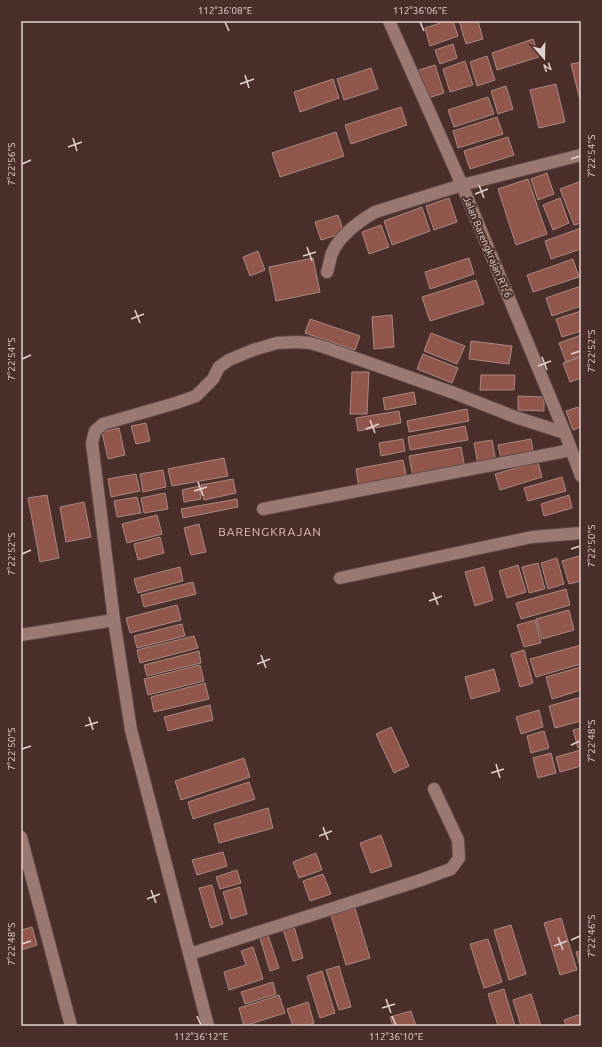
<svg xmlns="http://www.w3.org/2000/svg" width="602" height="1047" viewBox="0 0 602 1047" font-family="Ubuntu,sans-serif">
  <rect width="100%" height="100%" fill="#492e29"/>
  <path fill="#90564b" stroke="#a98881" d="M446,21H453L458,36L430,46L425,28Z
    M459,21H478L483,39L466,44Z
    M533,39L539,57L497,70L492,53Z
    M453,44L457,58L440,64L435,50Z
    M487,56L495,80L477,86L470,62Z
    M465,61L473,85L450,92L443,69Z
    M581,62V104L571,64Z
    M435,65L444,93L425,99L416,71Z
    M371,68L378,89L344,100L337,79Z
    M333,79L339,98L300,112L294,92Z
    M556,84L565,122L539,128L530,90Z
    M506,86L513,109L498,114L491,91Z
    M488,97L494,114L454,127L448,110Z
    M401,107L407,125L351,144L345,125Z
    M497,117L503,134L458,148L453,131Z
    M336,132L344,156L280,177L272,153Z
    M508,137L514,155L470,169L464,151Z
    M547,173L554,194L538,200L531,179Z
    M528,179L547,234L516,245L498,189Z
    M581,181V223L574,225L560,189Z
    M449,198L457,222L434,230L426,206Z
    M560,198L569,223L553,230L543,205Z
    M422,207L430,231L392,245L384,221Z
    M338,215L344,233L321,240L315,222Z
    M381,225L389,247L369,254L362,232Z
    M581,228V249L551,259L545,241Z
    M258,251L265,270L250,276L243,257Z
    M313,258L320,292L276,301L269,267Z
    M469,258L474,274L430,289L425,272Z
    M573,259L579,277L533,292L527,275Z
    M476,280L484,304L430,321L422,297Z
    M581,286V306L552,316L546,298Z
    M581,311V331L562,337L556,319Z
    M392,315L394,347L374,349L372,317Z
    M310,319L360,336L355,350L305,333Z
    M431,333L465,346L457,364L424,351Z
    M581,335V356L566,362L559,343Z
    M471,341L512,346L509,364L469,359Z
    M423,354L458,368L452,383L417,369Z
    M581,357V378L570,382L563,363Z
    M352,372H369L367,414H350Z
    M481,375H515L514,390H480Z
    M414,392L416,404L385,410L383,398Z
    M518,396L544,397V411L518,410Z
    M578,407L581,415V427L573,430L566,411Z
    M467,409L469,421L409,432L407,421Z
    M399,411L401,423L358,431L356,418Z
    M146,423L150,441L136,444L131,426Z
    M465,426L468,440L410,450L408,437Z
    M119,428L125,455L108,459L102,432Z
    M403,439L405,451L381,456L379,443Z
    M531,439L534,456L502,463L498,445Z
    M492,440L496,462L478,465L474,443Z
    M461,447L465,468L413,477L409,456Z
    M224,458L228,476L172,486L168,469Z
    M403,460L407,479L359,488L356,469Z
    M538,462L542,477L500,490L495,474Z
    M163,470L166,487L143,492L140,474Z
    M136,474L140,491L111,497L108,479Z
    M562,477L566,491L528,501L524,488Z
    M233,479L236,493L204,500L201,485Z
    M199,486L201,499L184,502L182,490Z
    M165,493L168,509L144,513L141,498Z
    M47,495L59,558L40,562L28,498Z
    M569,495L572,508L544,516L541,504Z
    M137,497L141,513L117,517L114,501Z
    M237,499L238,507L183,518L181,509Z
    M84,502L91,537L66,542L60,507Z
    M157,515L162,534L127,543L122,524Z
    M199,524L206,552L191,555L184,528Z
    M160,537L164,553L138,560L134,544Z
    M579,556L581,564V581L569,584L562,561Z
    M557,558L564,584L548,589L541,563Z
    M538,563L545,589L529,593L522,567Z
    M518,565L526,592L507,598L499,571Z
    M180,567L183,581L138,593L134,579Z
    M484,567L493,600L475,606L465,572Z
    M193,582L196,594L144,607L141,595Z
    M566,589L570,605L521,619L516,603Z
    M177,605L181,620L130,633L126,618Z
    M569,610L574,630L542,639L536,619Z
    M535,620L541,643L524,647L517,625Z
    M182,624L185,636L137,648L134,636Z
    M194,636L198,648L140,663L137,650Z
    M581,645V664L536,677L530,659Z
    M524,650L533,683L520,687L511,654Z
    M199,651L201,663L147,676L144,665Z
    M200,665L204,681L148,695L144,679Z
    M581,667V690L552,699L546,677Z
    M494,669L500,691L471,699L465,677Z
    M205,683L209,699L154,712L151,697Z
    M581,697V721L555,728L549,706Z
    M210,705L213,720L168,731L164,717Z
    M539,710L543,727L521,734L516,717Z
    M391,727L409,766L394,773L376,734Z
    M581,728V747L578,748L573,730Z
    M544,731L549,748L531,753L527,736Z
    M581,750V766L560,772L556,757Z
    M551,753L556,773L538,778L533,758Z
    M244,758L250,777L181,800L175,781Z
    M249,782L255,799L193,819L188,802Z
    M268,808L273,828L219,843L214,824Z
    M381,835L392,866L371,873L360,843Z
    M223,852L227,866L197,875L192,860Z
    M316,853L322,870L299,878L293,862Z
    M237,870L241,883L220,889L216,877Z
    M323,874L331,894L310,901L303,881Z
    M212,885L223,924L211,928L199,888Z
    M240,887L247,914L231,919L223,892Z
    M355,908L370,958L346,965L331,915Z
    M561,918L577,970L560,975L544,923Z
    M293,923L303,958L293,961L282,926Z
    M511,925L526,974L509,980L494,930Z
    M32,927L37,945L21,950V930Z
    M268,935L279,968L270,971L260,938Z
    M488,939L502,982L484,988L470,944Z
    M253,947L263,979L229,990L224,972L246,965L241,951Z
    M581,951V970L576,952Z
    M339,966L351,1007L339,1010L326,970Z
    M322,971L335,1013L320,1018L307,976Z
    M273,982L276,994L245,1004L241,992Z
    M504,989L515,1026H498L488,994Z
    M531,994L541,1026H521L513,1000Z
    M279,995L285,1013L244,1026L239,1008Z
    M308,1002L314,1023L305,1026H293L287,1009Z
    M411,1011L416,1026H393L390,1017Z
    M581,1014V1026H566L564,1020Z"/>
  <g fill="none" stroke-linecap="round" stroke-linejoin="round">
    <g stroke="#614a46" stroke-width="14">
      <path id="street" d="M389,21L462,185L565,433L581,476
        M327,272C329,266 330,259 332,253C340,235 358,222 375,212L462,185L581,155
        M263,509L571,450
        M340,578L532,537L581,533
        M21,635L114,620
        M21,837L71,1026
        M190,954L418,881L451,869L459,858L458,840L434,789
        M208,1026L131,730L114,620L92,443L95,431L103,424L176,403L196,396L213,379L219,367L229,360L253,350L277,343L297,342L310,343L324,347L454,393L515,417L565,433"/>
    </g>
    <use href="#street" stroke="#9a7973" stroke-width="12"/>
  </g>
  <path fill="none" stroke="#e4d2ce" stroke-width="1.5" d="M225,22L229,31M420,22L424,31M245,75L249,88M240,84L254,79M73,138L77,151M68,147L82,142M571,159L580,156M22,164L31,160M479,185L484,198M475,194L488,189M307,247L312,261M303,256L316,252M135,310L140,323M131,319L144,314M571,354L580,351M542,357L547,370M22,359L31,355M538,366L551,361M370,420L375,433M366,429L379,424M198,482L203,496M194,491L207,487M571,549L580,546M22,554L31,550M433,592L438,605M429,601L442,596M261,655L266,668M257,664L270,659M89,717L93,730M85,726L98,722M571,745L580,741M22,749L31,746M496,764L500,778M491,773L504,769M323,827L328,840M319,836L332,831M151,890L156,903M147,899L160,894M558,937L563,950M571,940L580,936M22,944L31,941M554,946L567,941M386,999L391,1013M382,1008L395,1004M197,1016L201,1025M392,1016L396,1025"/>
  <g text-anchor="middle" stroke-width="4" stroke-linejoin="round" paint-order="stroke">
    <g font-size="10" fill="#e4d2ce" stroke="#492e29">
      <text transform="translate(488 247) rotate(67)" y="4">Jalan Barengkrajan RT. 6</text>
    </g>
    <g font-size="12" letter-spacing="1" fill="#e3c0b9" stroke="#492e29">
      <text x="270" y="536">BARENGKRAJAN</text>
    </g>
  </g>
  <rect width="602" height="1047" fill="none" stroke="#492e29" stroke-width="44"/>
  <g transform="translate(544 58) rotate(160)" stroke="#492e29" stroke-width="3" paint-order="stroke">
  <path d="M0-3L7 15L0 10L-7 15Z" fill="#e4d2ce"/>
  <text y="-6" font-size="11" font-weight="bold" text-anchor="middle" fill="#e4d2ce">N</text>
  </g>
  <rect x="22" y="22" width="558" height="1003" fill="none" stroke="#e4d2ce" stroke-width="1.5"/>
  <g font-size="10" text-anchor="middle" fill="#e4d2ce">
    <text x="225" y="14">112°36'08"E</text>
    <text x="420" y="14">112°36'06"E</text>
    <text transform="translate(591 156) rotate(-90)" y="4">7°22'54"S</text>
    <text transform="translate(11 164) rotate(-90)" y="4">7°22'56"S</text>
    <text transform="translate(591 351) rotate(-90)" y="4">7°22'52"S</text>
    <text transform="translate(11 359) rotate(-90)" y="4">7°22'54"S</text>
    <text transform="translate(591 546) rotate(-90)" y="4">7°22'50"S</text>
    <text transform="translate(11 554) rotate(-90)" y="4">7°22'52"S</text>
    <text transform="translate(591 741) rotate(-90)" y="4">7°22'48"S</text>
    <text transform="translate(11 749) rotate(-90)" y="4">7°22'50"S</text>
    <text transform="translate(591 936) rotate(-90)" y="4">7°22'46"S</text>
    <text transform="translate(11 944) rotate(-90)" y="4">7°22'48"S</text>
    <text x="201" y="1040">112°36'12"E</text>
    <text x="396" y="1040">112°36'10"E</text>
  </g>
</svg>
